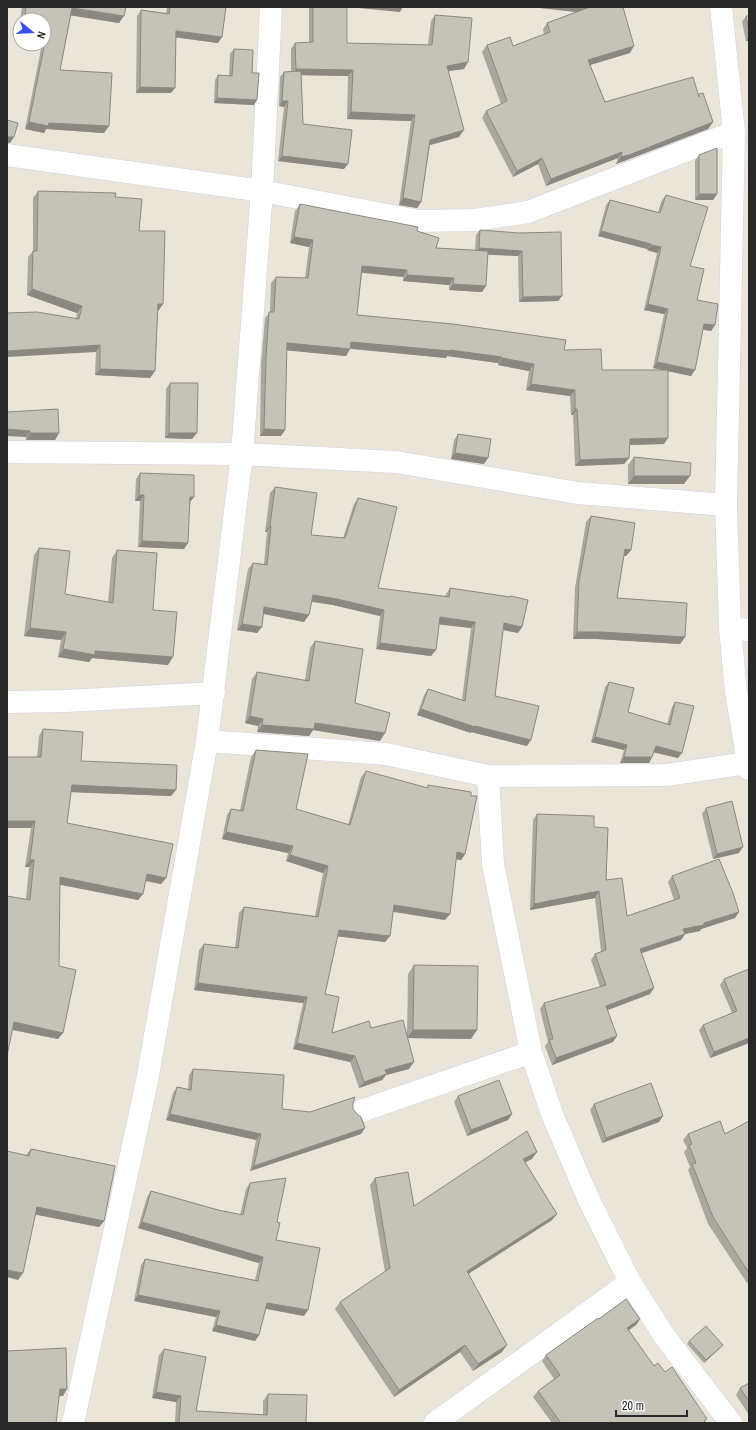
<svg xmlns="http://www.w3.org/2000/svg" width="756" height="1430" viewBox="0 0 756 1430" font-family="'Archivo Narrow',sans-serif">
  <rect width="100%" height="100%" fill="#eae4d9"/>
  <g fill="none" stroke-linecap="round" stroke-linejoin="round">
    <g stroke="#ced1e1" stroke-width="23">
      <path id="minor" d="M721,7L734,132L726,505L730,628L736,692L749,769
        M7,155L262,191L418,221L475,220L528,212L734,132
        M7,452L242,454L396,462L578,493L726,505
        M730,628L749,630
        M7,702L66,701L214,693
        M207,741L386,754L488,776L666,775L747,763
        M488,776L493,864L531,1052L552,1114L588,1198L630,1282L665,1337L731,1423
        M361,1111L531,1052
        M73,1423L147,1081L207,741L242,454L262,191L271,7
        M435,1423L630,1282"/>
    </g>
    <use href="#minor" stroke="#fff" stroke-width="22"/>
  </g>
  <path fill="#a9a79e" d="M22,7H126L119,23L71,15L60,70L104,133L46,129L44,133L25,129L42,44H44V20H20Z
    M167,7H226L222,37L218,43L176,37L171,93H136L137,16L141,10L166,13Z
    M309,7H347V43L428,45L431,21L435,15L464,69L448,71L459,137L430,145L421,202L417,208L399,205L411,121L347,119L348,76L301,75L303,124L344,169L278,161L284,107L279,106L280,77L284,72L291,71V49L295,43H309Z
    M531,7H623L630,53L590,65L605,102L698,95L699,94L713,122L708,129L624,161L616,164L618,158L546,186L538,164L513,177L482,118L486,111L501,104L482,52L487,45L513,46L544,35L543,29L547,23L576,12Z
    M746,16H749V41H746L742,22Z
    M20,24V42H18Z
    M234,49L252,73L254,105L214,103L215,80L218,75L229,76L230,54Z
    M699,155L717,194L713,200H695V161Z
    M38,191L115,197L139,231L159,310H158L155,371L150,378L95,375L96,352L76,319L77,313L27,295L28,257L33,251V198Z
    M666,195L690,266L697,300L715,325L711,331L703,330L695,370L691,376L668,371L664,444L629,445V458L624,464L575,466L573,415H571L570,396L526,390L529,371L498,365V363L447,356L446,358L350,349L346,356L287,350L281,436H260L261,365L265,318L270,312L271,283L276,277L305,278L309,247L290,243L295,211L300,204L417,231L436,248L475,250L476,235L480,230L519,233L562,296L558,301L519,302L518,256L488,254L482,292L449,290V285L403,281V277L362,273L357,315L564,350L602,370H663L653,368L664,314L644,310L657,253L647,250V249L598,236L606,205L610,200L658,212L662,200Z
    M170,383L192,439L165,438L166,389Z
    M7,412L59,433L55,440H26V437Z
    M458,434L484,464L451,459L454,440Z
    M634,457L684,484H628V465Z
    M140,473L194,497L189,503L184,549L138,547L140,501H135L136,479Z
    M275,487L311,535L343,538L354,504L358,498L378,588L445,596L446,594L450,588L510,597L511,596L522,627L518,633L503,630L495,696L527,746L471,732V733L417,715L424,695L428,689L462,700L471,628L439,624L431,656L376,649L380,616L333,605L311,602L304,622L263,614L257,633L237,630L248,569L253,563L264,564L267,532H265L270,493Z
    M591,516L631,550L626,556H624L617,598L685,637L680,644L597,639H573L575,588L586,522Z
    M39,548L65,594L108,602L112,558L117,550L153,610L168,665L92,658L89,662L58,657L61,640L24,636L34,555Z
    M315,641L355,703L380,741L313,730L309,736L257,732L258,726L245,723L252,679L257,672L305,680L310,648Z
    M609,682L628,712L667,724L672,707L675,702L678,758L654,752L649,763H620L624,750L591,742L605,687Z
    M43,729L81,761L171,796L71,792L67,823L166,878L161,884L145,881L143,894L138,900L60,884L58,1039L12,1030L26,899L29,867H25L31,828H7V757H37L39,736Z
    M256,750L296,809L348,825L361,777L366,771L427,788L428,785L465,854L461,860L456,859L450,914L445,920L393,912L390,936L385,942L337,936L325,994L332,1033L371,1028L407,1037L408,974L414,965L471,1039L408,1038L409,1069L386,1075L382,1080L359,1088L350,1062L293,1049L303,1003L194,990L199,950L204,944L235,948L239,913L244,907L315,916L323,873L286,861L288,853L222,839L227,815L231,809L240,810L251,757Z
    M706,808L739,853L713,859L702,814Z
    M537,814L594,827L606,880L627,916L674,900L668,882L672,876L739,912L735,918L701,929L700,931L685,934L681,940L641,953L650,994L608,1010L613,1042L552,1065L545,1046L548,1042L540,1009L544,1003L600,987L591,960L595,954L601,952L595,898L530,910L533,820Z
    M749,969V1043L710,1058L699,1030L703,1025L732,1013L720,985L724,979Z
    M193,1069L282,1109L310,1112L353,1103V1109L361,1134L250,1171L256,1140L166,1120L173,1093L177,1087L188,1089L189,1075Z
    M458,1096L512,1114L508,1120L467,1136L454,1102Z
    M594,1104L663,1116L659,1122L602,1143L590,1110Z
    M749,1121V1282L747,1283L708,1224L688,1170L690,1167L684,1152L687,1148L683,1140L688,1134H725Z
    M31,1149L104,1221L99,1227L35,1214L18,1280L26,1155Z
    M532,1159L525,1162L552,1220L468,1274L502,1352L473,1371L460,1352L394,1397L335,1309L340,1302L385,1272L370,1185L375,1178L414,1206Z
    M250,1183L277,1222L276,1240L304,1316L266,1309L259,1335L255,1341L212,1331L216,1317L134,1301L141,1265L145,1259L255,1280L259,1263L138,1228L147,1197L151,1191L218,1210L240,1215L246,1189Z
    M599,1319H640L636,1325L628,1331L654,1366L665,1372L707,1419L705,1421L706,1423H552L533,1397L538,1391L554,1379L542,1361L546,1355Z
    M689,1341L720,1348L704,1363L687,1344Z
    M164,1349L196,1411L263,1415V1401L268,1394L306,1423H175L176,1402L152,1398L159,1355Z
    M749,1383V1415L736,1395L740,1388Z"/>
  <path fill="#8a8881" d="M348,7H403L400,12Z
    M531,7H591L586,13Z
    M72,8L124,16L119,23L68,15Z
    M176,31L222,37L218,43L172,37Z
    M749,36V41H746Z
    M634,46L630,53L583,67L588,60Z
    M468,62L464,69L442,72L447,66Z
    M296,69L353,70L348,76L292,75Z
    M140,87L175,88L171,93H136Z
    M217,98L257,100L254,105L214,103Z
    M282,101H288L284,107L279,106Z
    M351,112L415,115L411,121L347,119Z
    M29,122L109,126L104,133L46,129L44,133L25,129Z
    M713,122L708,129L624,161L616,164L621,157Z
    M464,130L459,137L426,146L430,140Z
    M7,137H14L10,143H7Z
    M622,152L618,158L546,186L551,179Z
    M282,156L348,164L344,169L278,161Z
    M542,158L538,164L513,177L517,171Z
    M699,194H717L713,200H695Z
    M403,198L421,202L417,208L399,205Z
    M601,231L651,244L647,249L598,236Z
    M294,237L313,240L309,247L290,243Z
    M651,245L661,247L657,253L647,250Z
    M479,248L522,251L518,256L475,254Z
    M362,266L407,270L403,277L358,272Z
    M407,275L454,278L449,285L403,281Z
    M453,284L486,286L482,292L449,290Z
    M32,289L82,306L77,313L27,295Z
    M562,296L558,301L519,302L523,297Z
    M158,304H163L159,310H154Z
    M648,304L668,309L664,314L644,310Z
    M704,324L715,325L711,331L700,329Z
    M351,342L450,350L502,357L498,363L447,356L446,358L346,348Z
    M287,343L350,349L346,356L282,350Z
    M100,345L96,352L7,357V351Z
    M502,358L534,364L529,371L498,365Z
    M657,362L695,370L691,376L653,368Z
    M100,369L155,371L150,378L95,375Z
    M531,384L575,390L570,396L526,390Z
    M575,409H577L573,415H571Z
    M7,429L30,431L26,437L7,436Z
    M264,429L285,430L281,436H260Z
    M30,433H59L55,440H26Z
    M169,433H197L192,439L165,438Z
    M668,438L664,444L625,445L630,439Z
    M455,453L488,458L484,464L451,459Z
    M629,458L624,464L575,466L580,460Z
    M634,476H690L684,484H628Z
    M139,495H144L140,501H135Z
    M190,497H194L189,503Z
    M270,526H271L267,532H265Z
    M142,541L188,543L184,549L138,547Z
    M625,549L631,550L626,556L620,555Z
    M313,595L337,599L384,610L380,616L333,605L309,601Z
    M264,607L309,615L304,622L260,613Z
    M440,617L475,622L471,628L435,624Z
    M504,623L522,627L518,633L499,629Z
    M242,624L262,627L257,633L237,630Z
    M30,628L66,632L61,640L24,636Z
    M577,632H601L685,637L680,644L597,639H573Z
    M380,643L436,650L431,656L376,649Z
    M63,649L95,651L173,657L168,665L92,658L89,662L58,657Z
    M421,709L475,726L531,740L527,746L471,732V733L417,715Z
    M250,716L263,719L258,726L245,723Z
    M315,723L385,733L380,741L313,730L309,736L257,732L262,725Z
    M595,737L627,745L624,750L591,742Z
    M656,746L682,753L678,758L652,752Z
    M624,757H652L649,763H620Z
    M72,785L176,790L171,796L67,792Z
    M7,821H35L31,828H7Z
    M226,832L293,846L288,853L222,839Z
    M743,847L739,853L713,859L717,854Z
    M457,852L465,854L461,860L452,859Z
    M290,855L328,866L323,873L286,861Z
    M30,860H34L29,867H25Z
    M147,874L166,878L161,884L142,880Z
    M60,877L143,894L138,900L56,884Z
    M599,891L595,898L530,910L534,904Z
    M394,905L450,914L445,920L390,911Z
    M739,912L735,918L701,929L700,931L685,934L681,940L636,955L640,949L683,929L704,923Z
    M339,930L390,936L385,942L334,936Z
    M198,983L307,997L303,1003L194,990Z
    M654,988L650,994L602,1012L606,1006Z
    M14,1022L63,1033L58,1039L9,1029Z
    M413,1030H477L471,1039L407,1038Z
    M617,1036L613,1042L552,1065L556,1058Z
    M749,1038V1043L710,1058L714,1052Z
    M297,1043L355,1056L350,1062L293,1049Z
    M414,1062L409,1069L386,1075L382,1080L359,1088L364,1082L385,1070Z
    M170,1114L261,1134L256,1140L166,1120Z
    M512,1114L508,1120L467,1136L471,1130Z
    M663,1116L659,1122L602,1143L606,1138Z
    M365,1128L361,1134L250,1171L254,1166Z
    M537,1152L532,1159L518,1166L523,1159Z
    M37,1207L104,1221L99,1227L32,1214Z
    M557,1214L552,1220L462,1278L467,1271Z
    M142,1222L263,1257L259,1263L138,1228Z
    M7,1270L23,1273L18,1280L7,1277Z
    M138,1295L220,1311L216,1317L134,1301Z
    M267,1303L308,1310L304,1316L263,1308Z
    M640,1319L636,1325L622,1334L627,1328Z
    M216,1325L259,1335L255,1341L212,1331Z
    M465,1345L460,1352L394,1397L399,1390Z
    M507,1345L502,1352L473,1371L478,1364Z
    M723,1345L720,1348L704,1363L706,1360Z
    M60,1389H67L63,1396H55Z
    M156,1392L181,1396L176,1402L152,1398Z"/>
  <path fill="#c5c2b8" stroke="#8a8881" d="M26,7H126L124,16L72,8L60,70L112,73L109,126L49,123L48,126L29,122L46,37H44V20H24Z
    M170,7H226L222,37L176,31L175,88L140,87L141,10L169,14Z
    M313,7H347V43L432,45L435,15L472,18L468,62L447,66L464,130L430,140L421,202L403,198L415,115L351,112L353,70L296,69L295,43L313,42Z
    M590,7H623L634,46L588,60L605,102L693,77L699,97V94L703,93L713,122L629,155L621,157L622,152L551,179L542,158L517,171L486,111L507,101L487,45L510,37L513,46L550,32L547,23Z
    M746,16H749V31Z
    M234,49L253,50L252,73H259L257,100L217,98L218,75L232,76Z
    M301,71L303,124L352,130L348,164L282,156L288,101H282L284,72Z
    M7,120L18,123L14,137H7Z
    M717,148V194H699V155Z
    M38,191L116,193L115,197L142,199L139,231H165L163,304H158L155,371L100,369V345L7,351V313L37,312L79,319L82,306L32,289L33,251H37Z
    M666,195L708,207L690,266L704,269L697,300L718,304L715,325L704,324L695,370L657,362L668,309L648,304L661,247L651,245V244L601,231L610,200L660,213Z
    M300,204L418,227L417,231L439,238L436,248L488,251L486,286L453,284L454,278L407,275V270L362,266L357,315L453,324L566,340L564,350L601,349L602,370H668V438L630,439L629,458L580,460L577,409H575V390L531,384L534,364L502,358V357L450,350V351L351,342L350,349L287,343L285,430L264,429L266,359L269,312H274L276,277L308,278L313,240L294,237Z
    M480,230L519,233L561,232L562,296L523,297L522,251L479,248Z
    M170,383H198L197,433H169Z
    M58,409L59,433H30V431L7,429V412Z
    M458,434L491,439L488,458L455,453Z
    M634,457L691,463L690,476H634Z
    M140,473L194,475V497H190L188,543L142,541L144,495H139Z
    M275,487L317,493L311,535L345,538L358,498L397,507L378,588L449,597L450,588L510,597L511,596L528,600L522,627L504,623L495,696L539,706L531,740L475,726V727L421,709L428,689L465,701L475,622L440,617L436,650L380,643L384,610L337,599L313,595L309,615L264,607L262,627L242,624L253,563L267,565L271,526H270Z
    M591,516L635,523L631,550L625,549L617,598L687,603L685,637L601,632H577L579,581Z
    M39,548L70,551L65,594L113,603L117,550L157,553L153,610L177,612L173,657L95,651V655L63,649L66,632L30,628Z
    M315,641L363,649L355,703L390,713L385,733L315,723L314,729L262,725L263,719L250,716L257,672L309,681Z
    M609,682L634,688L628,712L670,725L675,702L694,706L682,753L656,746L652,757H624L627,745L595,737Z
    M43,729L83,732L81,761L177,765L176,790L72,785L67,823L173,844L166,878L147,874L143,894L60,877L59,966L76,970L63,1033L14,1022L7,1056V896L30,900L34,860H30L35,821H7V757H41Z
    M256,750L308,754L296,809L350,825L366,771L428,788V785L471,792V796H477L465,854L457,852L450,914L394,905L390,936L339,930L325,994L339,997L332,1033L369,1021L371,1028L403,1020L414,1062L385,1070L387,1074L364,1082L355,1056L297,1043L307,997L198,983L204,944L238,948L244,907L318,917L328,866L290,855L293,846L226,832L231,809L243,811Z
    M732,801L743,847L717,854L706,808Z
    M537,814L594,816V827L608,828L606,880L622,878L627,916L680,898L672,876L719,859L733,893L739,912L704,923V925L683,929L685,934L640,949L654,988L606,1006L617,1036L556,1058L549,1040L553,1039L544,1003L606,985L595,954L606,950L599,891L534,904Z
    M414,965L478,966L477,1030H413Z
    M749,969V1038L714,1052L703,1025L737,1011L724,979Z
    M193,1069L284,1075L282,1109L310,1112L355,1097L353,1103V1109L357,1114L361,1117L365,1128L254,1166L261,1134L170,1114L177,1087L191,1090Z
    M499,1080L512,1114L471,1130L458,1096Z
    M651,1083L663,1116L606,1138L594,1104Z
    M720,1121L725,1134L749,1121V1273L713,1217L692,1164L696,1163L689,1145L692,1144L688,1134Z
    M527,1131L537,1152L523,1159L557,1214L467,1271L507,1345L478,1364L465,1345L399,1390L340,1302L390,1268L375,1178L408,1172L414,1206Z
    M31,1149L115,1166L104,1221L37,1207L23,1273L7,1270V1151L29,1156Z
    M286,1178L277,1222L280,1223L276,1240L320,1248L308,1310L267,1303L259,1335L216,1325L220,1311L138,1295L145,1259L258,1281L263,1257L142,1222L151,1191L218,1210L243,1215L250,1183Z
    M626,1299L640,1319L627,1328L654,1366L658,1363L665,1372L672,1367L707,1419L704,1421L706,1423H561L538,1391L560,1375L546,1355L598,1318L599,1319Z
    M706,1326L723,1345L706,1360L689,1341Z
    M66,1348L67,1389H60L56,1423H7V1351Z
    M164,1349L206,1357L196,1411L267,1415L268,1394L307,1395L306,1423H179L181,1396L156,1392Z
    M749,1383V1401L740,1388Z"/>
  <rect width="756" height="1430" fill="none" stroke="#282828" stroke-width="16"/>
  <g transform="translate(32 32) rotate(108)"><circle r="19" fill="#ffffff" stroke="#a9a9a9"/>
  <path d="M0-3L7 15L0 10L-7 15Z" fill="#3850f9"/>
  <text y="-6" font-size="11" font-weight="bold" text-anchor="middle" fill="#282828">N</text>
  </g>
  <path d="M616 1410v6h71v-6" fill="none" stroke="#282828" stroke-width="2"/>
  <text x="622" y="1410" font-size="12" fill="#282828" stroke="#ffffff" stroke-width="3" paint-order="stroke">20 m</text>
</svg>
